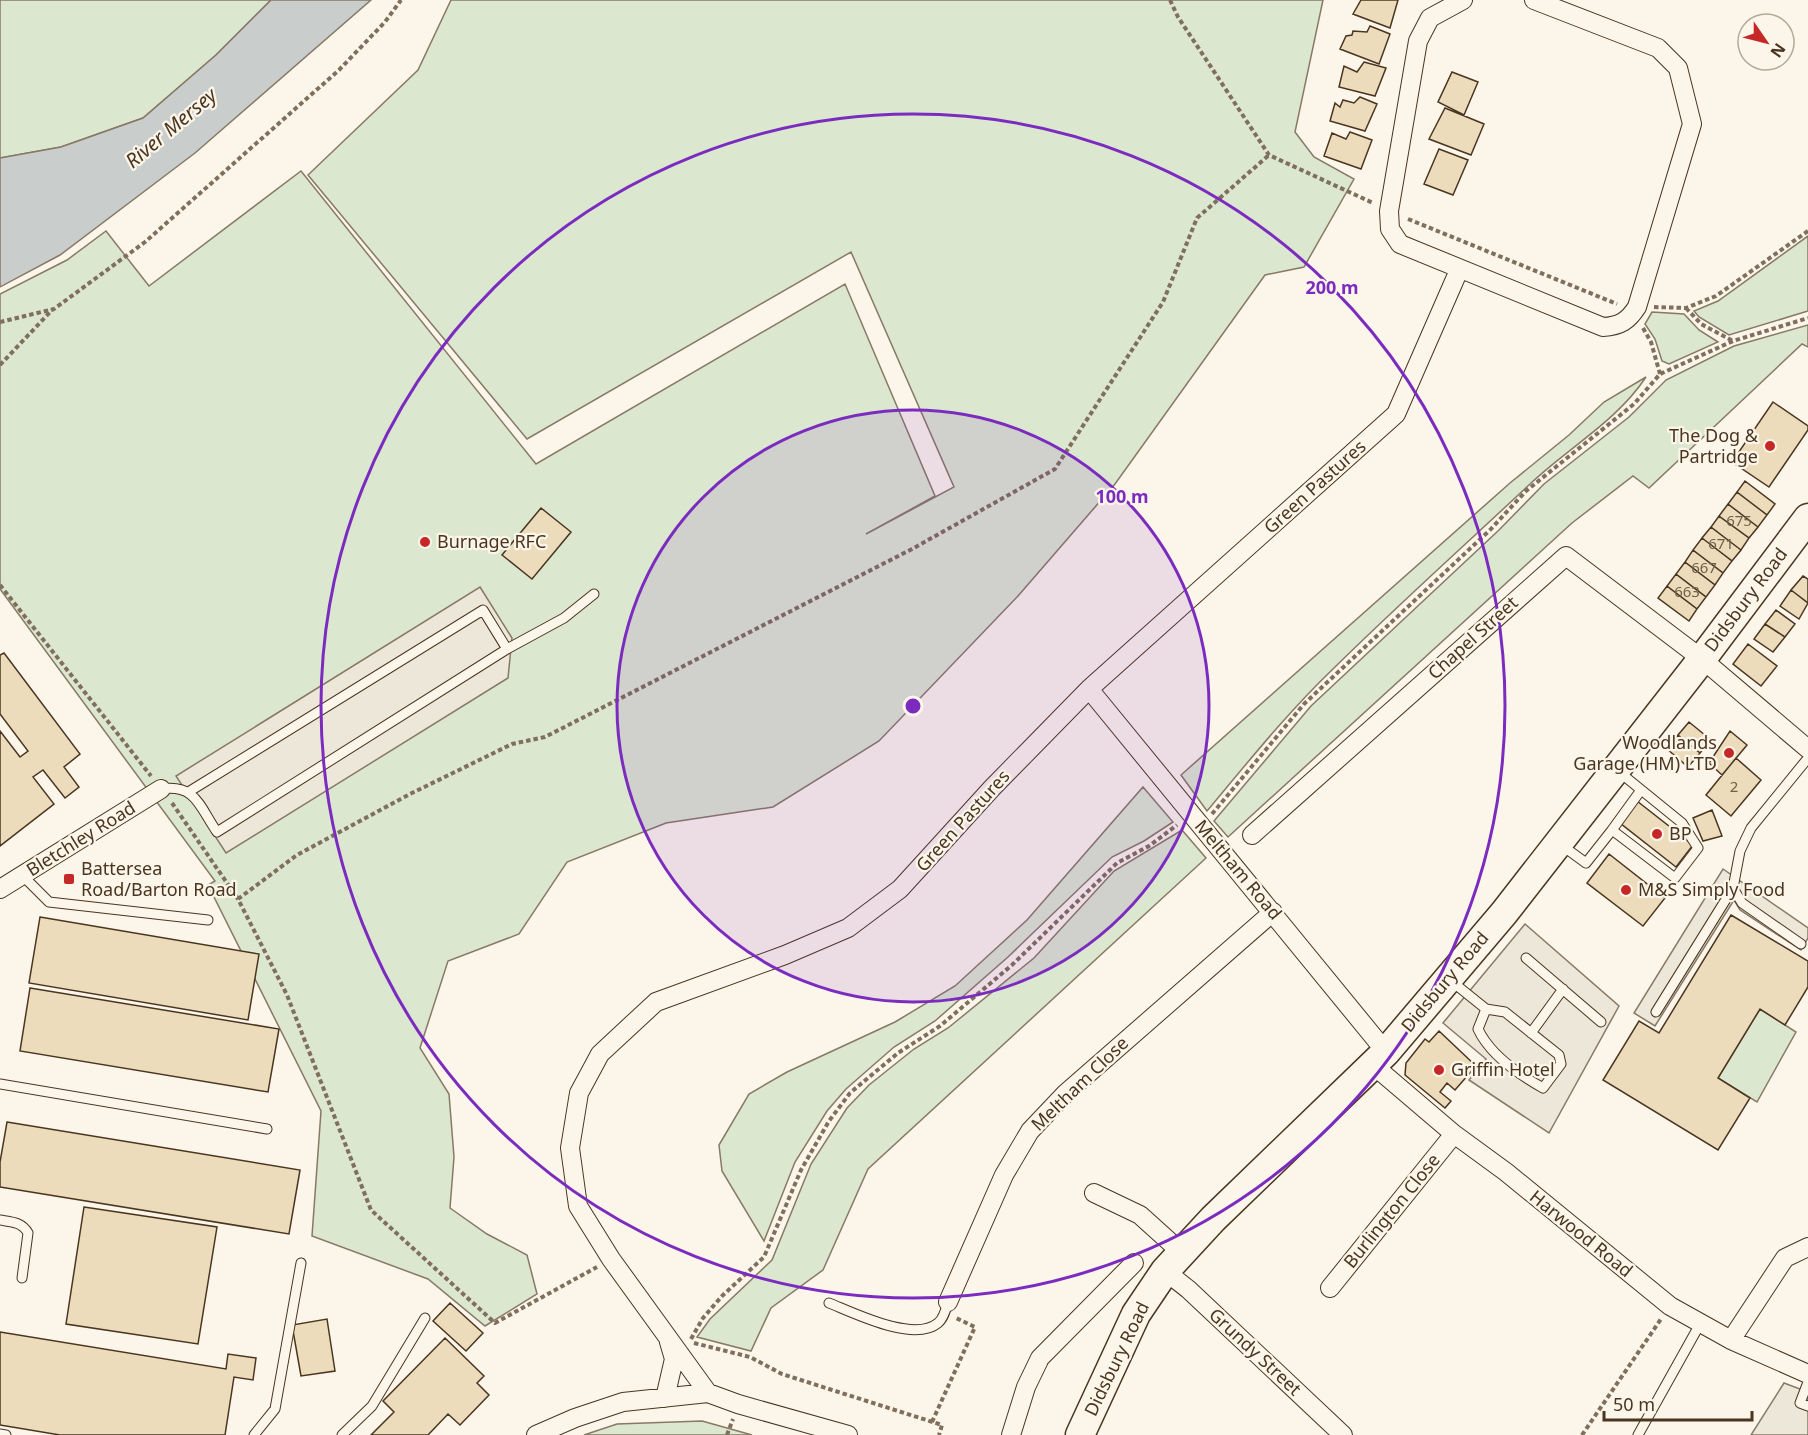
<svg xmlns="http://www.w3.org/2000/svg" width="1808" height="1435" viewBox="0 0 1808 1435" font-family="'Noto Sans',sans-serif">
  <rect width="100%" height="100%" fill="#fbf6e9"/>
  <path fill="#dce7d0" stroke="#887966" stroke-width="1.5" d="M0,0H271L216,55L143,118L61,147L0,158Z
    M451,0H1323L1295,132L1314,157L1354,179L1304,267L1265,275L1115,484L1018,596L879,741L773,807L666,823L567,862L519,934L448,961L420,1048L449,1094L454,1157L450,1208L487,1234L527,1255L537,1294L485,1326L428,1279L312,1236L321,1111L208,885L215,881L0,589V294L67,260L106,231L149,286L301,171L536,464L845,284L935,496L866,534L954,487L851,252L527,439L308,175L418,70Z
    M1808,236V311L1729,335L1699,317L1694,311L1718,301Z
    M1652,312L1684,314L1699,330L1718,342L1669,364L1662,361L1655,339L1645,324Z
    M1808,325V347L1802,344L1649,488L1633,476L1572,523L1228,837L1214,821L1311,706L1499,530L1544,484L1629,417L1666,380L1734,346Z
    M1646,377C1617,421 1568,448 1530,484C1465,545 1398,605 1334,668C1288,712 1248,762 1207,811L1181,775L1510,483L1569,435L1604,402Z
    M1143,787L1173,822L1144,841L1112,857L1008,957L935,1021L894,1047L846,1089L827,1111L795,1162L764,1241L722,1171L719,1145L749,1094L787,1072L895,1022L955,986L1027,920Z
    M1182,830L1206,858L868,1169L823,1270L771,1308L751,1351L697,1337L710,1319L772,1260L811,1164L847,1108L869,1085L914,1049L948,1028L1034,958L1114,871Z
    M1760,1009L1796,1032L1757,1102L1718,1078Z
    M702,1421L752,1435H584L617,1424Z"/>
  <path fill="#ede7d9" stroke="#887966" stroke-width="1.5" d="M480,587L512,638L508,678L226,853L176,776Z
    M1723,869L1808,928V938L1801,950L1740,910L1734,900L1655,1026L1634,1013Z
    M1525,924L1619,1006L1549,1133L1469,1080L1486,1059L1443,1023Z
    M1784,1383L1808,1392V1435H1751Z"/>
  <path fill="#c9cecd" stroke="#887966" stroke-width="1.5" d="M271,0H371L195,153L60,255L0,287V158L61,147L143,118L216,55Z"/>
  <path fill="#ecdcbc" stroke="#4a3520" stroke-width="1.5" d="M1361,0H1398L1390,28L1353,14Z
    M1370,26L1390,34L1379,64L1340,49L1346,36L1352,35L1353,31L1367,32Z
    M1364,62L1386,68L1375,96L1339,87L1344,66L1357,72Z
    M1452,72L1478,82L1464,115L1438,102Z
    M1360,97L1377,104L1365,131L1330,121L1335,103L1340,107L1343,100L1354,103Z
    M1445,108L1484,124L1471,155L1429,139Z
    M1350,132L1372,140L1361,169L1324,156L1332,133L1346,139Z
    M1439,149L1468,160L1453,195L1424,184Z
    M1773,402L1808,426V430L1769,487L1732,462Z
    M1745,481L1775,504L1767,515L1737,492Z
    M1737,492L1767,515L1758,527L1728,504Z
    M1728,504L1758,527L1749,538L1719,516Z
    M541,508L571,532L532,579L502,555Z
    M1719,516L1749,538L1741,550L1711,527Z
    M1711,527L1741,550L1732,561L1702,538Z
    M1702,538L1732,561L1723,573L1693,550Z
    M1693,550L1723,573L1715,585L1685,562Z
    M1685,562L1715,585L1706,597L1676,574Z
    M1676,574L1706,597L1697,609L1667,586Z
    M1803,576L1808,579V603L1791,590Z
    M1667,586L1697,609L1689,621L1658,598Z
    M1791,590L1808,603L1799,619L1780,606Z
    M1776,610L1795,624L1785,637L1765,624Z
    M1765,624L1785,637L1773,652L1754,639Z
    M1748,644L1777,666L1761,686L1733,664Z
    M4,653L80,754L64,767L79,787L65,798L43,770L33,777L54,804L0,846V731L20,757L28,751L0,714V655Z
    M1689,722L1711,740L1700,753L1678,735Z
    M1730,731L1747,745L1722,775L1709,763Z
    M1678,735L1700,753L1688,767L1667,749Z
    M1736,758L1761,780L1731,816L1706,795Z
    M1637,801L1693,845L1676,867L1620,823Z
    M1712,810L1722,836L1703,841L1693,818Z
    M1609,854L1665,898L1643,926L1587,883Z
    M1731,915L1808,961V987L1785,1025L1760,1009L1718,1078L1750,1098L1718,1150L1603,1080L1639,1021L1659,1033Z
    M40,917L259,954L248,1020L29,983Z
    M30,988L279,1029L268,1092L20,1051Z
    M1439,1031L1476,1066L1455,1090L1447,1083L1440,1092L1451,1101L1445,1108L1405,1075L1406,1063L1425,1039L1429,1042Z
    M7,1122L300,1170L289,1234L0,1187V1162Z
    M84,1207L217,1227L198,1344L66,1324Z
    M450,1303L483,1333L466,1351L433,1321Z
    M327,1319L335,1371L301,1376L292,1325Z
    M0,1332L226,1369L228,1354L256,1358L253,1380L234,1377L225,1435H60L0,1425Z
    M445,1338L484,1376L477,1383L489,1395L460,1425L448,1414L428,1435H371L394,1412L383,1401Z"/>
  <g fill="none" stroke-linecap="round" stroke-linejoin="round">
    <g stroke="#4a3520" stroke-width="11">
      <path id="service" d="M507,649L564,618L594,594
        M161,789C196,784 199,806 217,832L507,649L483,610L190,791
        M1612,830L1641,790
        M1560,844L1586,863L1612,830L1675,878L1698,848L1682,823L1618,771
        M22,875L49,902L208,920
        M1733,888L1742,903L1801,944
        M1526,958L1601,1022
        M1450,980L1486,1009L1505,1012L1559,1055L1561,1064L1543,1088C1518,1074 1490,1055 1478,1029L1486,1009
        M1656,1012L1733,888L1740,851L1751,828L1808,758
        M1531,1033L1563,989
        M0,1084L267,1129
        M0,1220C12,1222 22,1222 28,1233L22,1278
        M829,1303C854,1313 914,1343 938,1323C944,1318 946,1309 948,1302
        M1808,1382L1800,1403L1808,1406
        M0,1434L6,1435
        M254,1435L275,1409L301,1263
        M342,1435L372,1406L425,1318
        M1638,1435L1700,1324"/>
    </g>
    <g stroke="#4a3520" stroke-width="20">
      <path id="minor" d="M1463,0L1430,18L1418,41L1389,211L1390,229L1400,244L1603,327C1620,326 1628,321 1637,307L1692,124L1678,68L1658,48L1534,0
        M1089,689L1386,1052
        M1252,835L1566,556L1702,659L1808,749
        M0,889L161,789
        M1373,1065L1454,1134L1506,1172L1670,1306L1731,1340L1808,1374
        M1094,1193L1140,1215L1181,1252
        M1165,1271L1188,1289L1343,1435
        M1330,1288L1454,1134
        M948,1302L1004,1175L1030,1131L1066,1093L1273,912
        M1731,1340L1785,1258L1808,1247
        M708,1393L611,1259L578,1206L570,1148L579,1093L600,1054L656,1002L785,955L848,928L900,889L992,788L1089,689L1396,414L1459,270
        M665,1398L674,1359L669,1342
        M536,1435L575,1418L623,1402L708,1393L738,1404L848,1435
        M1011,1435L1026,1387L1040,1358L1134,1263"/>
    </g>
    <g stroke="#4a3520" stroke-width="31">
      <path id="primary" d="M1080,1435L1136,1314L1165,1271L1213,1219L1386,1052L1504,913L1702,659L1808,518"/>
    </g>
    <path stroke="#7f6f5c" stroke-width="4" stroke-dasharray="4.5 3" stroke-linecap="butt" d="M1170,0L1178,17L1269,155L1373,203
      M1408,219L1617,304
      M1654,307L1686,308L1716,296L1808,231
      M1686,308L1701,324L1733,341
      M0,322L54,309L145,242L339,70L385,22L401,0
      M1643,328L1651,342L1660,374
      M0,365L53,309
      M0,585L151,776
      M172,803L238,899L287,995L371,1210L495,1323L597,1267
      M1212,814L1304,704L1490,530L1526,491L1634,404L1660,374L1733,341L1808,318
      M238,899L297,855L410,794L512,744L545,737L912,549L1055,469L1163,302L1197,218L1269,155
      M691,1339L703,1318L722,1296L764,1257L801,1170L829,1121L850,1093L898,1053L940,1026L1012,965L1117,863L1149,846L1177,825
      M694,1343L750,1357L782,1374L942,1425L939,1435
      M932,1422L975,1327L956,1318
      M727,1435L733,1419
      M1582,1435L1661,1319"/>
    <use href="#service" stroke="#fbf6e9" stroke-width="9"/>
    <use href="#minor" stroke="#fbf6e9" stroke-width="18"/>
    <use href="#primary" stroke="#fbf6e9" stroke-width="28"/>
  </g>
  <circle cx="913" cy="706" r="296" fill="#7b2cbf" fill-opacity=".12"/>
  <g fill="none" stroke="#7b2cbf" stroke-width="3">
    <circle cx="913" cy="706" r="296"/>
    <circle cx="913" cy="706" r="592"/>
  </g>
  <g fill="#c62828" stroke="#fbf6e9" stroke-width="2">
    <circle cx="1770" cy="446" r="6"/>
    <circle cx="425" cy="542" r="6"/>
    <circle cx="1729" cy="753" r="6"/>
    <circle cx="1657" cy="834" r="6"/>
    <rect x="63" y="873" width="12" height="12" rx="3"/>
    <circle cx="1626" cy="890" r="6"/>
    <circle cx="1439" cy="1070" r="6"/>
  </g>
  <g text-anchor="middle" stroke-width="4.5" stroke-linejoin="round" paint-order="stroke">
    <g font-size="15" fill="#725f47">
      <text x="1739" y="526">675</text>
      <text x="1721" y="549">671</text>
      <text x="1704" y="573">667</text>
      <text x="1687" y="597">663</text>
      <text x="1734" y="792">2</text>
    </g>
    <g font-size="18" fill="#4a3520" stroke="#fbf6e9" text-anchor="start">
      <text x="1758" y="442" text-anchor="end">The Dog &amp;<tspan x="1758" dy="21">Partridge</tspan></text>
      <text x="437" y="548">Burnage RFC</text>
      <text x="1717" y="749" text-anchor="end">Woodlands<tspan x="1717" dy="21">Garage (HM) LTD</tspan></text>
      <text x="1669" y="840">BP</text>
      <text x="81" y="875">Battersea<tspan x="81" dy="21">Road/Barton Road</tspan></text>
      <text x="1638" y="896">M&amp;S Simply Food</text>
      <text x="1451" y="1076">Griffin Hotel</text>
    </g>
    <g font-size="18" fill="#4a3520" stroke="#fbf6e9">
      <text transform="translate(1315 487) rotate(-42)" y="6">Green Pastures</text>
      <text transform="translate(1746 600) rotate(-53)" y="6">Didsbury Road</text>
      <text transform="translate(1473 638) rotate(-42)" y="6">Chapel Street</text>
      <text transform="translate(963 821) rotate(-48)" y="6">Green Pastures</text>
      <text transform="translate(81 839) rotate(-32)" y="6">Bletchley Road</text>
      <text transform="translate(1238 870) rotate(50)" y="6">Meltham Road</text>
      <text transform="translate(1445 982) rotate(-50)" y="6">Didsbury Road</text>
      <text transform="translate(1080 1084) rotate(-44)" y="6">Meltham Close</text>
      <text transform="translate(1392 1211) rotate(-51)" y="6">Burlington Close</text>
      <text transform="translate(1581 1234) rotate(39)" y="6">Harwood Road</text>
      <text transform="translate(1255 1352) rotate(43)" y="6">Grundy Street</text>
      <text transform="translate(1117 1359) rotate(-64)" y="6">Didsbury Road</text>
    </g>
    <g font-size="20" font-style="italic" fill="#4a3520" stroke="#fbf6e9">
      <text transform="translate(171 128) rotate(-40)" y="7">River Mersey</text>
    </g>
  </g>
  <circle cx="913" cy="706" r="9" fill="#7b2cbf" stroke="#fbf6e9" stroke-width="3"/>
  <g font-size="18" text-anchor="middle" font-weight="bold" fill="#7b2cbf" stroke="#fbf6e9" stroke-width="4.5" stroke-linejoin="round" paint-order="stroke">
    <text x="1332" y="294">200 m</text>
    <text x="1122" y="503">100 m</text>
  </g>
  <g transform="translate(1766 42) rotate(125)"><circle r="28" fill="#fbf6e9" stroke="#b4a999" stroke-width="1.5"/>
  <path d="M0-4.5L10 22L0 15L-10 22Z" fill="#c62828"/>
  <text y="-9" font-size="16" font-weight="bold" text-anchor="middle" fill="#4a3520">N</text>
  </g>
  <path d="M1604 1411v9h148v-9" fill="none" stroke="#4a3520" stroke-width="3"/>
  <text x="1613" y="1411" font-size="18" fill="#4a3520" stroke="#fbf6e9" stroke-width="4.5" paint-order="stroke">50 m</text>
</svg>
